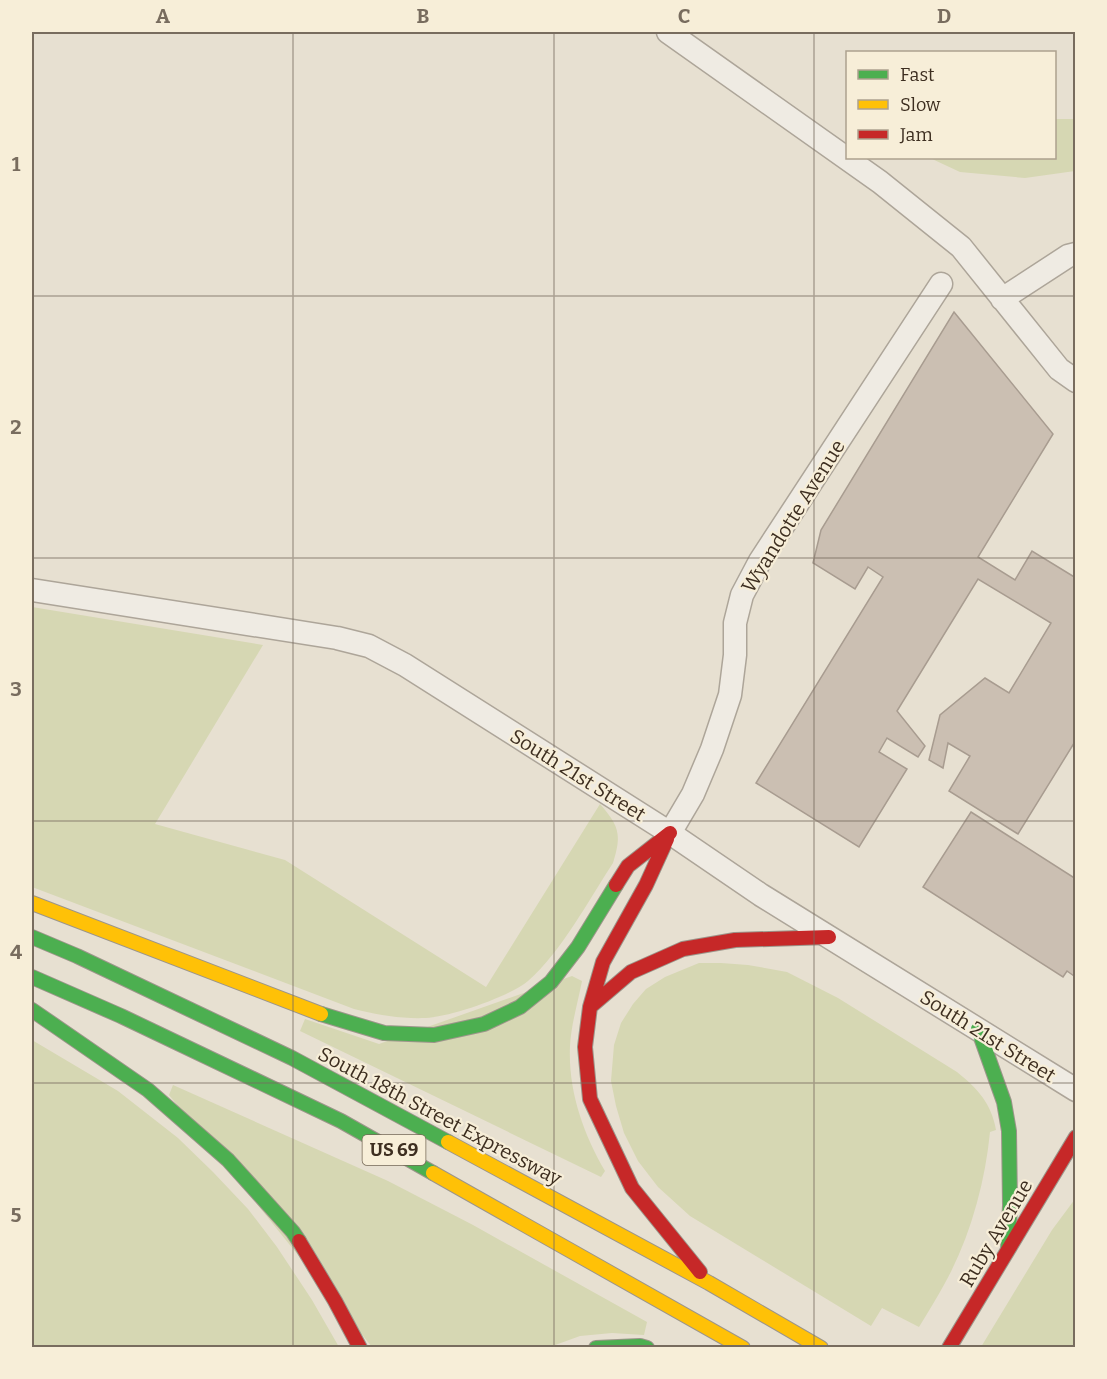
<svg xmlns="http://www.w3.org/2000/svg" width="1107" height="1379" viewBox="0 0 1107 1379" font-family="Bitter,serif">
  <rect width="100%" height="100%" fill="#e7e0d1"/>
  <path fill="#d6d7b3" d="M1055,119H1075V171L1025,178L960,172L930,158H1054Z
    M32,607L263,645L155,824L285,860L486,987L600,804C619,826 622,834 613,863C588,901 562,951 528,981C509,997 450,1017 426,1018C401,1019 378,1015 354,1009L32,887Z
    M699,963H721L748,965L787,972L838,998L957,1072C978,1089 991,1103 996,1130L990,1132C985,1183 970,1238 945,1283C937,1298 928,1312 919,1327L882,1308L871,1326L690,1216L658,1187L638,1161L624,1133L616,1106L611,1081L614,1045L621,1023L633,1004L646,989L665,977Z
    M572,976L582,981C578,1002 571,1025 570,1046C568,1090 583,1133 605,1171L601,1177L300,1031L305,1019L379,1044Z
    M32,1040L118,1091L178,1138L213,1172L248,1209L277,1247L312,1300L339,1347H32Z
    M173,1085L388,1181L473,1225L647,1322L644,1335L612,1333L580,1336L547,1348L372,1347L169,1095Z
    M1075,1199V1347H981L1052,1230Z"/>
  <path fill="#cbbfb2" stroke="#a89c90" stroke-width="1.5" d="M954,312L1053,434L978,557L1015,580L1032,551L1076,578V740L1018,834L949,791L970,756L948,743L943,768L929,760L940,715L985,678L1009,693L1051,623L978,579L897,711L925,746L918,757L887,738L879,752L907,769L859,847L756,783L883,577L868,567L855,589L813,563L821,530Z
    M971,812L1076,879V975L1074,976L1067,971L1063,977L923,887Z"/>
  <g fill="none" stroke-linecap="round" stroke-linejoin="round">
    <g stroke="#ada599" stroke-width="25">
      <path id="street" d="M668,32L880,182L961,247L1059,369L1076,381
        M1002,299L1068,256L1076,254
        M32,590L337,638L369,646L405,665L670,833L761,895L1076,1090
        M670,833L693,794L712,749L730,695L735,655V623L742,595L760,561L941,284"/>
    </g>
    <g stroke="#9c958a" stroke-width="16">
      <path id="fast" d="M32,937L77,956L292,1058L448,1142
        M32,977L121,1016L341,1121L433,1173
        M32,1010L148,1090L228,1160L293,1232L299,1241
        M321,1014L384,1033L434,1035L484,1024L520,1007L551,982L578,947L616,885
        M978,1029L1004,1102L1009,1131L1010,1205L1008,1249
        M596,1348L640,1346L647,1348"/>
    </g>
    <g stroke="#9c958a" stroke-width="16">
      <path id="slow" d="M32,903L321,1014
        M448,1142L709,1283L821,1348
        M433,1173L743,1348"/>
    </g>
    <g stroke="#9c958a" stroke-width="16">
      <path id="jam" d="M667,839L646,885L603,962L590,1007L585,1047L590,1099L632,1188L700,1272
        M616,885L628,866L670,833
        M590,1007L631,972L683,949L735,940L829,937
        M299,1241L335,1301L360,1348
        M949,1348L1076,1137"/>
    </g>
    <use href="#street" stroke="#efebe3" stroke-width="22"/>
    <use href="#fast" stroke="#4caf50" stroke-width="14"/>
    <use href="#slow" stroke="#ffc107" stroke-width="14"/>
    <use href="#jam" stroke="#c62828" stroke-width="14"/>
  </g>
  <path fill="none" stroke="#786c5e" stroke-width="1.5" stroke-opacity="0.55" d="M293,32V1348M554,32V1348M814,32V1348M32,296H1076M32,558H1076M32,821H1076M32,1083H1076"/>
  <g text-anchor="middle" stroke-width="4.5" stroke-linejoin="round" paint-order="stroke">
    <rect fill="#f7eed8" stroke="#756857" stroke-width="1.5" x="362.5" y="1135" width="63" height="30" rx="4.5"/>
    <g font-size="18" font-weight="bold" fill="#3d2e20">
      <text x="394" y="1156">US 69</text>
    </g>
    <g font-size="20" fill="#3d2e20" stroke="#f7eed8">
      <text transform="translate(793 516) rotate(-58)" y="7">Wyandotte Avenue</text>
      <text transform="translate(578 775) rotate(32)" y="7">South 21st Street</text>
      <text transform="translate(988 1036) rotate(32)" y="7">South 21st Street</text>
      <text transform="translate(440 1116) rotate(28)" y="7">South 18th Street Expressway</text>
      <text transform="translate(996 1233) rotate(-59)" y="7">Ruby Avenue</text>
    </g>
  </g>
  <rect width="1107" height="1379" fill="none" stroke="#f7eed8" stroke-width="66"/>
  <rect x="846" y="51" width="210" height="108" fill="#f7eed8" stroke="#ada18e" stroke-width="1.5"/>
  <rect x="858" y="70" width="30" height="9" fill="#4caf50" stroke="#ada18e" stroke-width="1.5"/>
  <text x="900" y="81" font-size="18" fill="#3d2e20">Fast</text>
  <rect x="858" y="100" width="30" height="9" fill="#ffc107" stroke="#ada18e" stroke-width="1.5"/>
  <text x="900" y="111" font-size="18" fill="#3d2e20">Slow</text>
  <rect x="858" y="130" width="30" height="9" fill="#c62828" stroke="#ada18e" stroke-width="1.5"/>
  <text x="900" y="141" font-size="18" fill="#3d2e20">Jam</text>
  <rect x="33" y="33" width="1041" height="1313" fill="none" stroke="#786c5e" stroke-width="2"/>
  <g font-size="20" text-anchor="middle" font-weight="bold" fill="#786c5e">
    <text x="163" y="23">A</text>
    <text x="423" y="23">B</text>
    <text x="684" y="23">C</text>
    <text x="944" y="23">D</text>
    <text x="16" y="171">1</text>
    <text x="16" y="434">2</text>
    <text x="16" y="696">3</text>
    <text x="16" y="959">4</text>
    <text x="16" y="1222">5</text>
  </g>
</svg>
